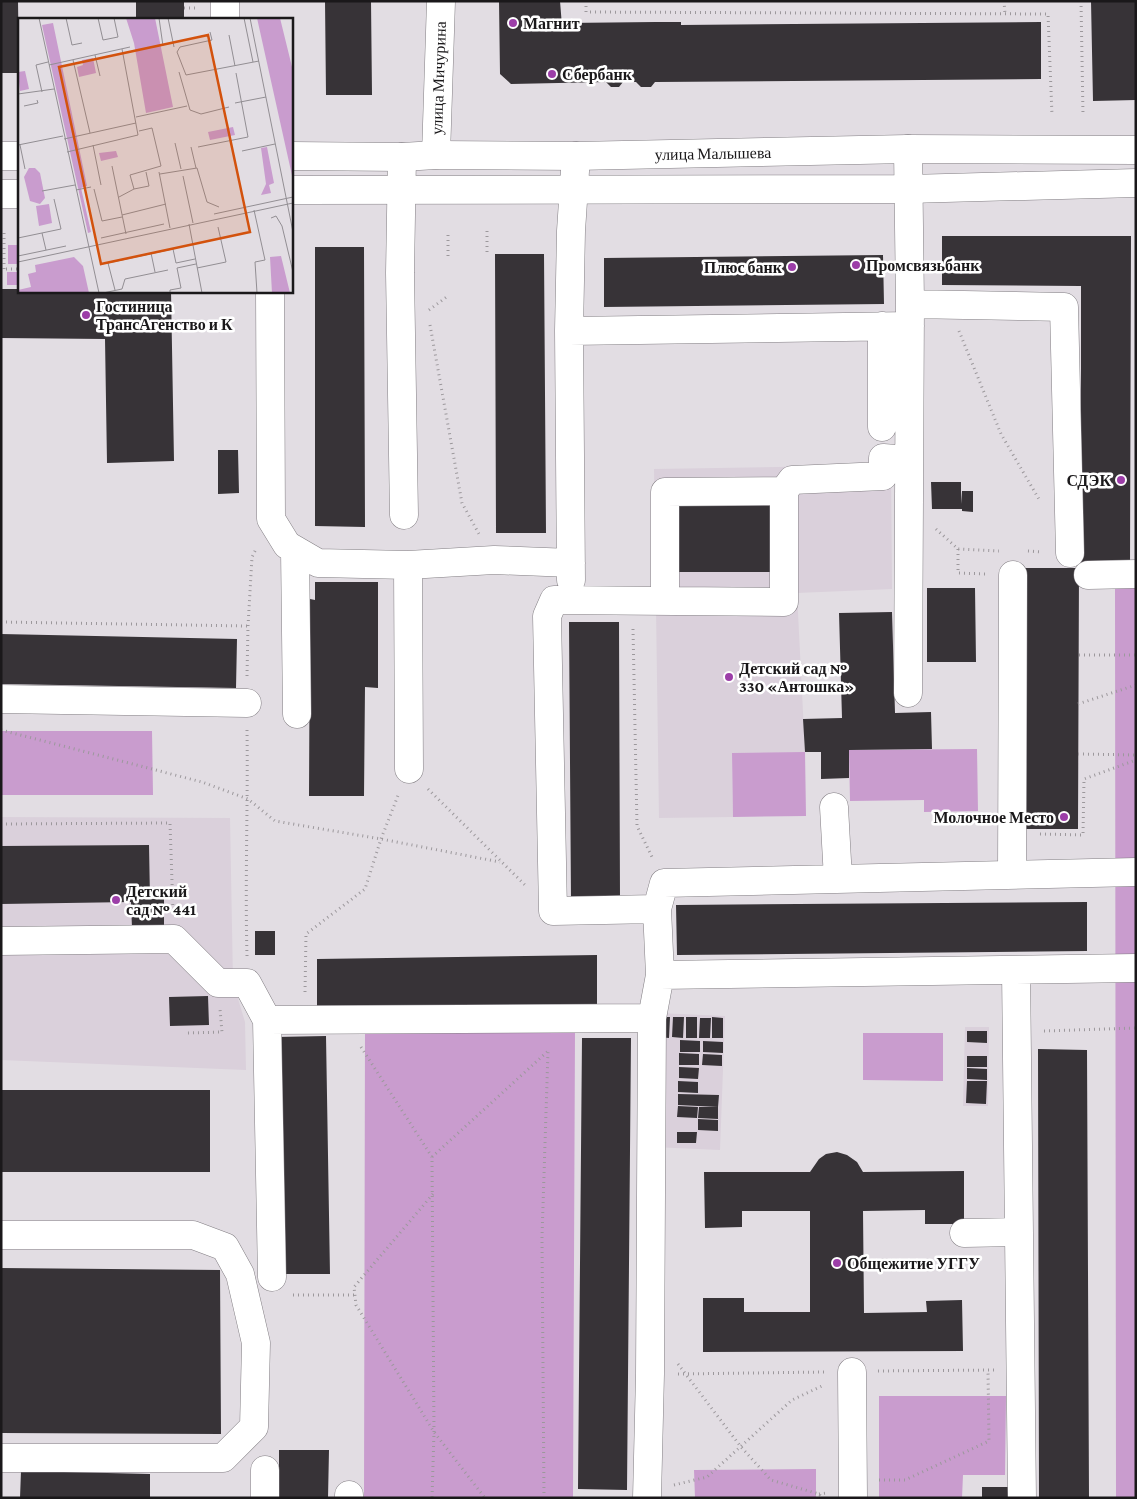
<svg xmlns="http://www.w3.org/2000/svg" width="1137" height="1499" viewBox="0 0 1137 1499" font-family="'Crimson Pro',serif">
  <rect width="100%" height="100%" fill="#e2dde3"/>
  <path fill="#dad0db" d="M891,465L892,589L797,593L805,752L732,753L733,817L659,818L654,469Z
    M1,817L230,818L233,982L245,1022L246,1070L1,1060Z
    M658,1013L725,1016L720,1150L653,1147Z
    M965,1027H989L988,1106H963Z"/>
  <path fill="#c99cce" d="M8,245H19V264H8Z
    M7,272H19V285H7Z
    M1136,583V1498H1116L1115,584Z
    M1,731H152L153,795H1Z
    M977,749L978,811L924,812V800L850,801L849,750Z
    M805,752L806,816L733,817L732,753Z
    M365,1030H575L573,1498H364Z
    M863,1033H943V1081L863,1080Z
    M879,1396H1006L1005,1475H963L962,1498H879Z
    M816,1469V1498H695L694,1470Z"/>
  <path fill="#373337" d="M1,1H18L19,73H1Z
    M136,1H184V19H136Z
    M325,1H371L372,95H326Z
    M499,1H560L562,26H565L566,23L655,22H681V25L1041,22V79L655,82L651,87H641L636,82H623L619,87H611L606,82L511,84L500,74Z
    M1091,1H1136V100L1093,101Z
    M942,236H1131L1130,566H1081V286L942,285Z
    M315,247H364L365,527L315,526Z
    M495,254H544L546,533H496Z
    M883,255L884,304L604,307V258Z
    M1,289H19V291H171L174,461L107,463L105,339L1,338Z
    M218,450H238L239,493L218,494Z
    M931,482H961V504L962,491H973V512L962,511V509H932Z
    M671,504H776V572H671Z
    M1025,568H1079L1078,829H1024Z
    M315,582H378V688L365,687L364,796H309L310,599L315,600Z
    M927,588H975L976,662H927Z
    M892,612L895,713L931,712L932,749L849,750V778L821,779V752H805L803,719L842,718L839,613Z
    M569,622H619L620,901H571Z
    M1,634L237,639L236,688L1,684Z
    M149,845L150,899H164V928H132L131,902L1,904V846Z
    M1087,902V951L677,955L676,905Z
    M255,931H275V955H255Z
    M597,955V1004L317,1008V959Z
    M208,996L209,1025L170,1026L169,997Z
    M658,1017H670L669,1038L658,1037Z
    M673,1017H684L683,1038L672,1037Z
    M686,1017H697V1038H686Z
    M712,1017L723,1018V1038H712Z
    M700,1018H711L710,1038H699Z
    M967,1031H987V1043L967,1042Z
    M326,1036L330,1274H281L276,1037Z
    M582,1038H631L627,1490L578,1489Z
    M680,1040L700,1041V1052H680Z
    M703,1041L723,1042V1053L703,1052Z
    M1038,1049L1087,1050L1089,1498H1039Z
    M679,1053L699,1054V1065H679Z
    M703,1054L722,1055V1066L702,1065Z
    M967,1056H987V1067H967Z
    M679,1067L699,1068L698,1079L679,1078Z
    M967,1068L987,1069V1080L967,1079Z
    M678,1081L698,1082V1093L678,1092Z
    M967,1081H987L986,1104L966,1103Z
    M1,1090H210V1172H1Z
    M678,1094L719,1095L718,1107L678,1105Z
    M678,1106L698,1107L697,1118L677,1117Z
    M699,1107H718V1119L698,1118Z
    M698,1119L718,1120V1131L698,1130Z
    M677,1132H697L696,1143H677Z
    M837,1152L847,1155L857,1162L863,1172L964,1171V1224H925V1210L863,1211L864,1313L927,1312L926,1301L962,1300L963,1351L703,1352V1298H744V1312H810V1211H742V1227L705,1228L704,1172H810L819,1159L826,1154Z
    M1,1268L220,1270L221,1434L1,1433Z
    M279,1450H329L328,1498H279Z
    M21,1471L150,1474V1498H20Z
    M982,1487H1010V1498H982Z"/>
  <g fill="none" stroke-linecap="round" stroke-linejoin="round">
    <g stroke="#827e83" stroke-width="29">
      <path id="minor" d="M225,1V19
        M908,149L910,304L908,693
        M436,155L441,1
        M402,157L400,273L404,515
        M270,291L271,519L287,545L318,563L408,565L494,560L571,563
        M910,304L1064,307L1070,553
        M882,326V427
        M569,331L910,326
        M784,491L792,480L883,476V458L909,460
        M295,550L297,714
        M408,565L409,769
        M1088,575L1136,574
        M571,580L569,331L571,231L576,156
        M1,699L247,703
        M834,807L838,879
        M1012,875L1013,575
        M657,909L553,911L547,616L554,600L784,602V491L665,492V601
        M1,941L174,939L218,983H247L267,1020L272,1277
        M1016,970L1022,1498
        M660,975L1136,968
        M267,1020L652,1018
        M964,1233L1019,1232
        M1,1235H193L225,1247L240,1274L256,1343L254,1427L223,1458H1
        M852,1372L853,1498
        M265,1498V1470
        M349,1498V1495
        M647,1498L650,1374L652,1018L660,975L657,909L664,883L1136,872"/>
    </g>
    <g stroke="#827e83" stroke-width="29">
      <path id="major" d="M1,156H19
        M291,156L402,157L436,155L576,156L908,149L1136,150
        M291,190L909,189L1136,183
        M1,194H19"/>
    </g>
    <path stroke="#9c989c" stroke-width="3" stroke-dasharray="1 4" stroke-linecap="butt" d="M586,1V12L1048,14L1052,115
      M1004,1L1005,14
      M1081,1L1083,115
      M184,8H197
      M487,231V255
      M4,233V269
      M448,256V231
      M1,269H19
      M429,310L448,296
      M430,325L462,503L479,534
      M959,331L1001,434L1040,501
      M936,529L958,549L999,551
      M958,549V573L986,574
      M1028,551L1042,552
      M1,622L248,626
      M633,629L637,826L653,859
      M1079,655H1136
      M247,676L248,626L252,557L256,549
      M1078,704L1136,685
      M1,730L202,782L248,799L275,821L381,839L500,862
      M1078,754L1136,755
      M428,789L525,885
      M1,824L170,823L173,911
      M1040,834L1083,835L1084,779L1136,760
      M247,956C245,881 248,805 247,730
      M305,992L306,934L365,889L381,839L399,793
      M1044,1031L1136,1028
      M188,1033L222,1032L220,1009
      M361,1047L432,1157L434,1432L432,1498
      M432,1157L548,1051
      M433,1194L354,1287L356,1305L434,1432L485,1498
      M293,1295H355
      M678,1364L741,1447L771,1480L819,1494L822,1498
      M878,1371L994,1370
      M678,1374L824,1372
      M879,1480H905L989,1441L988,1370
      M674,1485L707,1477L792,1400L824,1385
      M819,1494L827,1493
      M544,1498L542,1237L548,1051"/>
    <use href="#minor" stroke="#fff" stroke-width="28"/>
    <use href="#major" stroke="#fff" stroke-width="28"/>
  </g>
  <g fill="#9c3ea8" stroke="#fff" stroke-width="2">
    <circle cx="513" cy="23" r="5"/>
    <circle cx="552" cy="74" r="5"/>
    <circle cx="856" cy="265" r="5"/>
    <circle cx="792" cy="267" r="5"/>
    <circle cx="86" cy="315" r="5"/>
    <circle cx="1121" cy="480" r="5"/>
    <circle cx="729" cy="677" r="5"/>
    <circle cx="1064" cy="817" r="5"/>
    <circle cx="116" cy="900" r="5"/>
    <circle cx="837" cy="1263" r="5"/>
  </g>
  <g text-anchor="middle" stroke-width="5" stroke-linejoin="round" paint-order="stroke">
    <g font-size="16" font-weight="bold" fill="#1a181a" stroke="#fff" text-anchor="start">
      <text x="523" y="29">Магнит</text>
      <text x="562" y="80">Сбербанк</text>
      <text x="866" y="271">Промсвязьбанк</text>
      <text x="782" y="273" text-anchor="end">Плюс банк</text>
      <text x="96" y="312">Гостиница<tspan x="96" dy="18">ТрансАгенство и К</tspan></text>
      <text x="1111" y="486" text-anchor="end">СДЭК</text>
      <text x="739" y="674">Детский сад №<tspan x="739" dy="18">330 «Антошка»</tspan></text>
      <text x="1054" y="823" text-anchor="end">Молочное Место</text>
      <text x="126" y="897">Детский<tspan x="126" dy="18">сад № 441</tspan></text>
      <text x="847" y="1269">Общежитие УГГУ</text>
    </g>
    <g font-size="16" fill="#1a181a" stroke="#fff">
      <text transform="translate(438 78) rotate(-88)" y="6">улица Мичурина</text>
      <text transform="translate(713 153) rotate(-1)" y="6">улица Малышева</text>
    </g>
  </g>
  <g transform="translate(18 18)">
    <rect width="275" height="275" fill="#e2dde3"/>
    <path d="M108,0H137L155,89L128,95L116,25ZM239,0H262L275,53V162ZM35,5L69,168L63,170L73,214L70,215L24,7ZM75,40L78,55L61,59L59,49L65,47L64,42ZM7,53L11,71L2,73L0,54ZM215,109L217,117L192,122L190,114ZM249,129L256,165L251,167L253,175L243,177L248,166L243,130ZM98,133L100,139L83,143L81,135ZM11,150H17L22,155L27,180L22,186L12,183L6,159ZM31,186L34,205L21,208L18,188ZM263,238L272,275H254L252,239ZM56,239L65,248L71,275H0V272L13,269L10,256L18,254L17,247Z" fill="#c99cce"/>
    <path fill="none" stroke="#928e93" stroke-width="1" d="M21,0L81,275M48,0L54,27L64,25M80,0L85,22L100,19L96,0M141,0L145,28M150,0L156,29M226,0L235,44M232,0L275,214M192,14L194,22L162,29L159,34L168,57L241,43M211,17L217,48M77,37L82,58M55,42L72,115M31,47L112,29M161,54L172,92L183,96L211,89M24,74L18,47L30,44M0,76L36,71M217,85L248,79M6,88L20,85L19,82M118,99L169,88M121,113L134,110L143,148L112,157L116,171L131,168L128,154M46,121L118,105M157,125L163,151M0,127L45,118M2,127L7,151M75,127L83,167M173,129L178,150M180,129L230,119L218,55M224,133L257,126M49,134L120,117L104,31M94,148L108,216M141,154L152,210M142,156L179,150L189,184L201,189M165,158L175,205M76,171L84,203L104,199M58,172L73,169M24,173L57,167M101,179L116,171M236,192L247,242L237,244L239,275M196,196L275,179M104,197L148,186M253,200L258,198L264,208L275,254M171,206L184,275M24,215L28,232M0,220L43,211L36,181M83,220L146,206M133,235L137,254M0,238L48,228M0,244L275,185M179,250L208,244L200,209M97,272L90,245L155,231L158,245L177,241M85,275L104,271L107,261L150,252M152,275V272L163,270L159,250L178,246"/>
    <path fill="#d3520d" fill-opacity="0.15" stroke="#d3520d" stroke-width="2.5" d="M190,17L232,214L83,246L41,49Z"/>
    <rect width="275" height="275" fill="none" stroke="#1a181a" stroke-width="2.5"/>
  </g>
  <rect width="1137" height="1499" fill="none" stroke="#1a181a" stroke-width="5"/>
</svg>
